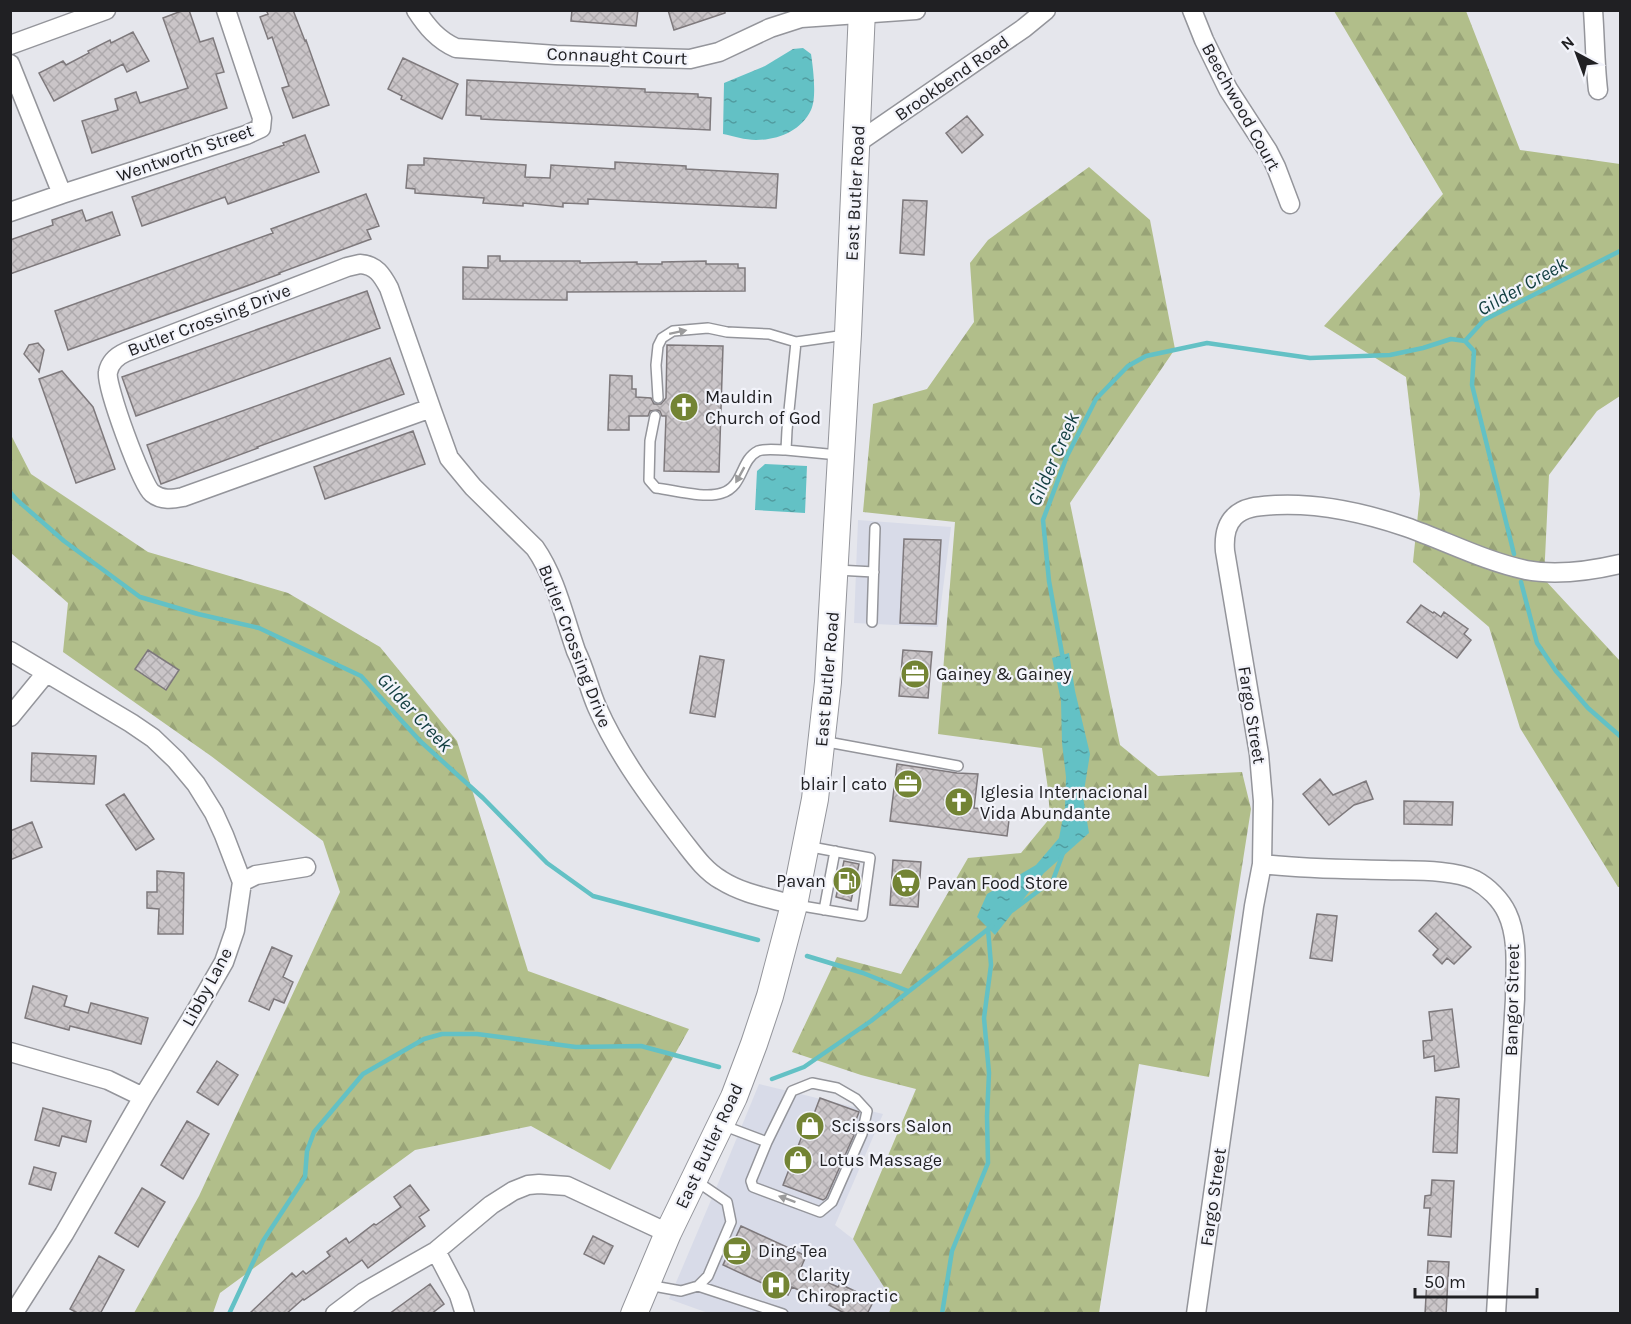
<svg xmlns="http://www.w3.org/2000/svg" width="1631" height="1324" viewBox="0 0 1631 1324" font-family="Karla,sans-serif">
  <defs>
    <pattern id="forest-firs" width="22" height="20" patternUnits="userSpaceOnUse" patternTransform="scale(1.5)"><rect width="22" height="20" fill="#b1be8a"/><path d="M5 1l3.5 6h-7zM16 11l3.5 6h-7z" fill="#98a377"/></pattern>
    <pattern id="water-ripples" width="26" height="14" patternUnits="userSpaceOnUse" patternTransform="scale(1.5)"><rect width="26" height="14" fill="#63c1c5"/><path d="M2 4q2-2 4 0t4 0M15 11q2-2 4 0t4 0" fill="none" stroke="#519ca0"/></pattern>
    <pattern id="building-cross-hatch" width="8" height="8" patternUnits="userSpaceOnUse" patternTransform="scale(1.5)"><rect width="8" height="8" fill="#cac5c8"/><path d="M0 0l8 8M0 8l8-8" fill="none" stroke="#ada9ac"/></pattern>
  </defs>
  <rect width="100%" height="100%" fill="#e5e6ec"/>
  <path fill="#d8dbe8" d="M858,520L951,527L938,627L854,623Z
    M759,1084L883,1114L835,1225L853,1239L894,1301L889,1313H708L669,1299L717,1186Z"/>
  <path fill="url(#forest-firs)" d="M1334,11H1466L1520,150L1620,164V396L1597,411L1549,475L1544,579L1620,661V887H1618L1520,728L1489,627L1413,562L1420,494L1406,377L1324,326L1443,194Z
    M1089,167L1150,220L1175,349L1070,503L1120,745L1158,776L1242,772L1251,809L1209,1077L1139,1064L1099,1313H889L893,1301L853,1239L916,1089L861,1075L792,1052L837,957L901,974L968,858L1021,853L1050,818L1048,789L1042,748L938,734L955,522L863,512L873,404L927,389L974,322L970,263L988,240Z
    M10,433L31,474L148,552L288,593L380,647L457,741L528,971L689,1029L610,1170L531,1126L415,1150L220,1293L213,1313H134L199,1196L340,892L323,841L211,756L63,652L68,603L11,553Z"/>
  <path fill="url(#water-ripples)" d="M803,48L811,54C813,67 817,98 811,110C801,131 778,140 756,140C745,140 733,136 723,134L724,83L765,66L793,49Z
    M765,464L807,466L805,513L755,510L757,471Z
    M1069,653L1075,691L1090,754L1083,797L1089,833L1044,873L995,935L977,917L987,894L1036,865L1059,838L1065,807L1066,777L1062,743L1061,701L1052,658Z"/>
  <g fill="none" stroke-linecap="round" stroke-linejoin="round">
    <path stroke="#63c1c5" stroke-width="4.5" d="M1465,341L1474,351L1472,385L1514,554
      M1465,341L1484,320L1620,251
      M10,492L17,500L64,541L140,597L198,614L259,628L361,676L420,741L483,798L547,863L593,896L758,940
      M1521,582L1537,643L1556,671L1588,708L1620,736
      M1063,659L1049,581L1043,520L1067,456L1096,399L1128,366L1146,356L1207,343L1310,358L1390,355L1423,348L1451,339L1465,341
      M1013,910L1053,880L1063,853
      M807,956L863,973L908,991
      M772,1079L804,1067L871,1021L992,926
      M229,1314L263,1241L305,1177L307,1151L314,1132L363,1074L424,1039L442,1034H477L576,1047L641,1046L719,1067
      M942,1314L952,1251L988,1163L987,1116L989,1073L984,1018L991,965L988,929"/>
  </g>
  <path fill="url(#building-cross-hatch)" stroke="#7e797c" stroke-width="1.5" d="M184,10H189L200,42L213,38L224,72L216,74L227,108L92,153L82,121L118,110L115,99L136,92L140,103L188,88L163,18Z
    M266,10H293L305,41L306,40L329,105L293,118L282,88L289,86L272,37L268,39L260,17L268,14Z
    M572,10H638L636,26L571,21Z
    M668,10H725V13L674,30Z
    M133,32L149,61L127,72L123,64L54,101L39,73L63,61L66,65L89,53L88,51L110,40L111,43Z
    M403,58L458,84L442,119L401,99L402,96L388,89Z
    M467,80L645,89V92L698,94V97L711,98L710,130L481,119V116L466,115Z
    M967,116L983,135L962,153L946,133Z
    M305,135L319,172L228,204L225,197L142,226L132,197L284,145L283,143Z
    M424,158L526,165L525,177L550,178L551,165L615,169V162L686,166V169L778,174L776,208L588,199V204L563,203V207L523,203V206L483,203L484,198L415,193V189L406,188L408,165H424Z
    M366,194L379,226L367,230L371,239L279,273L280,274L68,350L55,311L273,233L271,229Z
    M903,200L927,201L924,255L900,253Z
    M82,210L86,221L112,212L120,235L10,274V240L53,225L52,220Z
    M488,256H500V261H580V263L637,262V264H662V262L706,261V264H738V268H745V291L567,292V300L463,299V267L488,268Z
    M367,291L380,328L136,416L122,377Z
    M38,343L44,350L39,372L24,354L29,345Z
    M667,345L723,346L719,472L664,471L666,416H662L660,411L657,410L650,411L648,416H629V430H608L610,375L632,376V389H636V397L651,398L654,404H661L666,398Z
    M390,358L404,394L257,447L258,448L161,484L147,445Z
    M62,371L93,407L115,469L76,483L39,379Z
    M413,431L425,464L325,499L314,467Z
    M904,539L941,540L936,624L900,623Z
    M1421,605L1433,613L1434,612L1441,617L1444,612L1468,629L1464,634L1471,640L1457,658L1407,622Z
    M148,650L179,670L166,690L135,669Z
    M903,650L932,652L928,698L899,696Z
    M700,656L724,660L715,717L690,713Z
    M32,753L96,756L94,784L31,781Z
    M897,764L957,773L978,774L974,808L1010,812L1007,836L890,821Z
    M1320,779L1333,795L1366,781L1373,799L1354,805L1329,825L1303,794Z
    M124,794L154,839L136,850L106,805Z
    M1404,801L1453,802L1452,825L1404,824Z
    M32,822L42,847L10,860V831Z
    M893,860L921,862L918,907L890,905Z
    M844,861L859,864L851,901L836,897Z
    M157,871L184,873L183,934H158L159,909L147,908V892H157Z
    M1436,913L1471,947L1454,964L1447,958L1442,964L1433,955L1438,949L1419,931Z
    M1317,914L1337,916L1332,961L1310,958Z
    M272,947L292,956L283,977L293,982L284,1003L274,999L269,1010L249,1001Z
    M33,986L67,996L64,1006L88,1013L91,1003L148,1018L141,1044L70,1026L69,1030L25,1018Z
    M1452,1009L1459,1067L1435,1071L1434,1056L1424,1058L1423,1041L1432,1040L1429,1012Z
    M217,1061L238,1075L218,1105L197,1092Z
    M1436,1097L1459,1099L1457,1153L1433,1152Z
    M820,1098L859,1112L851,1133L854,1135L826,1198L823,1200L783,1185L809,1118L812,1119Z
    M43,1108L91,1121L86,1142L62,1136L59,1146L35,1140Z
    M187,1121L209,1134L183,1179L161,1165Z
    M34,1167L56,1173L51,1190L29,1184Z
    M1432,1180L1454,1181L1451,1237L1428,1235L1430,1208H1424L1425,1196L1431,1195Z
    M410,1185L429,1210L419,1217L425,1226L368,1268L362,1260L304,1300L303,1299L286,1314H249L292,1273L296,1277L303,1271L306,1274L330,1256L327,1252L346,1238L349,1243L374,1224L376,1225L401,1207L394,1197Z
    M142,1188L165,1202L138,1247L115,1233Z
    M741,1226L806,1256L800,1270L838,1287L840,1284L874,1300L867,1314H846L829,1305L830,1304L792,1287L788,1295L723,1265Z
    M593,1236L613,1246L604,1264L584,1254Z
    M99,1256L124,1270L100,1314H79L70,1309Z
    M1428,1261L1449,1262L1446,1314H1425Z
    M430,1284L444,1304L431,1314H389Z"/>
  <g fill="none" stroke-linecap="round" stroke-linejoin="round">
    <g stroke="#94959b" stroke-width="12">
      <path id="lane" d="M658,398L656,365L658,346L662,338L673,331L708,328L727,332L769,334L796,342
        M655,416L650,441L649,480L656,488C674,490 705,499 722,493C744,486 740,460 758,451C765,448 778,450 786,450
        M838,455L786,450L787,430L796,342L845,335
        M837,570L874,572
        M872,622L875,528
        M822,741L958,766
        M796,905L862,916L870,858L806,846
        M824,910L835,851
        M722,1125L767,1142L792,1091L812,1083L837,1088L856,1099L867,1111L862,1134L832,1202L820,1212L753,1187L751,1181L767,1142
        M648,1285L681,1291L698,1286L708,1276L731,1222L727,1202L705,1187L692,1183
        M698,1286L783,1314"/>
    </g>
    <g stroke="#94959b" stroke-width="21">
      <path id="street" d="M416,10C427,27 438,40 456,48L556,55L690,59L719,52L770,28L801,18L916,10
        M1192,10L1204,40L1228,89L1268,151L1276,167L1290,204
        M1593,10C1595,37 1595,64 1598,90
        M10,45L106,10
        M10,64L62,194
        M857,143L1024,28L1046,10
        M10,212L62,194L246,135L261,128L262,118L226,10
        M360,264C376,265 382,275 389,288L431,408L183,497C173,499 162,501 152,493C142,485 105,385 108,372C110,362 117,356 126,352L347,267Z
        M431,408L449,458L473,487L535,548C556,578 564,617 576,651C585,669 589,689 597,707C618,755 651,799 683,841C694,855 705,871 721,880C743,894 769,898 794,905
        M10,651L131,723L153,738L176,760L196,784L214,813L224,835L242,882L235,930L224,962L197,1009L143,1097L64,1234L13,1314
        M10,717L46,673
        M1262,864C1303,869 1344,869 1385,870C1410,871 1453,869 1475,880C1488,887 1501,900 1507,913C1519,938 1515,971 1515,999L1496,1314
        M242,882L256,875L306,867
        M10,1052L108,1080L143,1097
        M436,1251L459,1295L465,1314
        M335,1314L364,1292L436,1251L491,1205L513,1191L528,1185L539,1184L567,1186L668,1233
        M1196,1314L1254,906L1262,864L1263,801L1259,754L1225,551C1224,538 1225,526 1234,517C1244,506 1262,506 1276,505C1319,503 1365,513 1406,527C1446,541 1484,561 1526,570C1557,576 1590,571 1620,564"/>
    </g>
    <g stroke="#94959b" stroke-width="28">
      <path id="secondary" d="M634,1314L668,1233L734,1097L754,1044L770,996L794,905L815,799L828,682L848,334L862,10"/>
    </g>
    <use href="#lane" stroke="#fff" stroke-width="9"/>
    <use href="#street" stroke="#fff" stroke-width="18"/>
    <use href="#secondary" stroke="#fff" stroke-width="26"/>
  </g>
  <defs><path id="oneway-solid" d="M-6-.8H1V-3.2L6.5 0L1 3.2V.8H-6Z" transform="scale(1.5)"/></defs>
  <g fill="#9b9b9c">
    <use href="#oneway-solid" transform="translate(678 332) rotate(-12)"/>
    <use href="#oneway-solid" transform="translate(740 475) rotate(119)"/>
    <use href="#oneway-solid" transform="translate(787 1199) rotate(-160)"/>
  </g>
  <defs>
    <g id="church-disc" transform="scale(1.5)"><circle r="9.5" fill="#738434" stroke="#f2f3fa"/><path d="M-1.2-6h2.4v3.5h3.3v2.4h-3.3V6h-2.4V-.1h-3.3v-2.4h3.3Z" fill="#fff"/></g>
    <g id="office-disc" transform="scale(1.5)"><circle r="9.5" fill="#738434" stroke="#f2f3fa"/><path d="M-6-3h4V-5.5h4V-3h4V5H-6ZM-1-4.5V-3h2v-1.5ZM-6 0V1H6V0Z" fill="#fff"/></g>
    <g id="fuel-disc" transform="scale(1.5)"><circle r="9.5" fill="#738434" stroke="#f2f3fa"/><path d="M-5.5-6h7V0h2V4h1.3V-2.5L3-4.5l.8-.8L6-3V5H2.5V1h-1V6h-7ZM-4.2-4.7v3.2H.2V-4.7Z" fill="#fff"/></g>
    <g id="supermarket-disc" transform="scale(1.5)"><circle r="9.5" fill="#738434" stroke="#f2f3fa"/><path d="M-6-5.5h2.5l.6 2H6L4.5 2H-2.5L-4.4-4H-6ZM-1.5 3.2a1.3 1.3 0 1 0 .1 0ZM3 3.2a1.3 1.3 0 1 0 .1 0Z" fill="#fff"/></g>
    <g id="shop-disc" transform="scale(1.5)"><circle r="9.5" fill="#738434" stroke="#f2f3fa"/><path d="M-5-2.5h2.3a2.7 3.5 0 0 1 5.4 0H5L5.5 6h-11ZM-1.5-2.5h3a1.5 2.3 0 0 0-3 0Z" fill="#fff"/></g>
    <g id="cafe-disc" transform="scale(1.5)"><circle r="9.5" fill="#738434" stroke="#f2f3fa"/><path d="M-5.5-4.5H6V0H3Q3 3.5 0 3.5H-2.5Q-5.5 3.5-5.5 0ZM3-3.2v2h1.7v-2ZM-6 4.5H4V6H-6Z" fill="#fff"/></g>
    <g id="hospital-disc" transform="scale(1.5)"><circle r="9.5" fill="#738434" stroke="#f2f3fa"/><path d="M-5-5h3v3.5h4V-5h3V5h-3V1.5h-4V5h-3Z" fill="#fff"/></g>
  </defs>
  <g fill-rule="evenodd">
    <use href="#church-disc" x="684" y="407"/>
    <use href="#office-disc" x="915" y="674"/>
    <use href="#office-disc" x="908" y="784"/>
    <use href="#church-disc" x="959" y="802"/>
    <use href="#fuel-disc" x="847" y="881"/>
    <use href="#supermarket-disc" x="906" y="883"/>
    <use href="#shop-disc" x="810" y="1126"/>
    <use href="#shop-disc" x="798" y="1160"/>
    <use href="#cafe-disc" x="737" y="1251"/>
    <use href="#hospital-disc" x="776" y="1285"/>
  </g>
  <g text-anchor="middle" stroke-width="4.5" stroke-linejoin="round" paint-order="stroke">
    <g font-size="18" fill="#202023" stroke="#f2f3fa">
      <text transform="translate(617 56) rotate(2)" y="6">Connaught Court</text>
      <text transform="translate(952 78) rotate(-35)" y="6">Brookbend Road</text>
      <text transform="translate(1241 107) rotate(61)" y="6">Beechwood Court</text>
      <text transform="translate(185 153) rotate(-19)" y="6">Wentworth Street</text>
      <text transform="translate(855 193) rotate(-87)" y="6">East Butler Road</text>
      <text transform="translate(209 320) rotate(-21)" y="6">Butler Crossing Drive</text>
      <text transform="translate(575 646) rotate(69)" y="6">Butler Crossing Drive</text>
      <text transform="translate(827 679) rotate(-85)" y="6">East Butler Road</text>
      <text transform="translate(1252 715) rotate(81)" y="6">Fargo Street</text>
      <text transform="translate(207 987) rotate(-62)" y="6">Libby Lane</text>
      <text transform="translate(1512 1000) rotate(-89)" y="6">Bangor Street</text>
      <text transform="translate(709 1146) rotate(-65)" y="6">East Butler Road</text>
      <text transform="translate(1213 1197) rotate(-82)" y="6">Fargo Street</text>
    </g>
    <g font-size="18" fill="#202023" stroke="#f2f3fa" text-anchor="start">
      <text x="705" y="403">Mauldin<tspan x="705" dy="21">Church of God</tspan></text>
      <text x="936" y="680">Gainey &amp; Gainey</text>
      <text x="887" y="790" text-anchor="end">blair | cato</text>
      <text x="980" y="798">Iglesia Internacional<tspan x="980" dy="21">Vida Abundante</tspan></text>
      <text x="826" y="887" text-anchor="end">Pavan</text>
      <text x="927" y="889">Pavan Food Store</text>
      <text x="831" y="1132">Scissors Salon</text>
      <text x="819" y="1166">Lotus Massage</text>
      <text x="758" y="1257">Ding Tea</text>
      <text x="797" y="1281">Clarity<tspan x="797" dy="21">Chiropractic</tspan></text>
    </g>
    <g font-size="20" font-style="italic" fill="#103d3f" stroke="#f2f3fa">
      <text transform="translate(1522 286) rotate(-29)" y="7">Gilder Creek</text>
      <text transform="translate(1053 459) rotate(-66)" y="7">Gilder Creek</text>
      <text transform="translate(415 712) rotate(47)" y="7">Gilder Creek</text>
    </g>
  </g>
  <rect width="1631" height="1324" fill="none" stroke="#202023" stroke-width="24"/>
  <g transform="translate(1577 54) rotate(319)" stroke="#f2f3fa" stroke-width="4.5" paint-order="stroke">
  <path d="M0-4.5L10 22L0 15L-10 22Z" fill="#202023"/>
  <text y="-9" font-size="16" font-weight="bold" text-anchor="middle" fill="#202023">N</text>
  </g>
  <path d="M1415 1288v9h122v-9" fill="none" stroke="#202023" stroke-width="3"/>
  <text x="1424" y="1288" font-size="18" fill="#202023" stroke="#f2f3fa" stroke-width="4.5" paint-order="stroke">50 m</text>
</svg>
